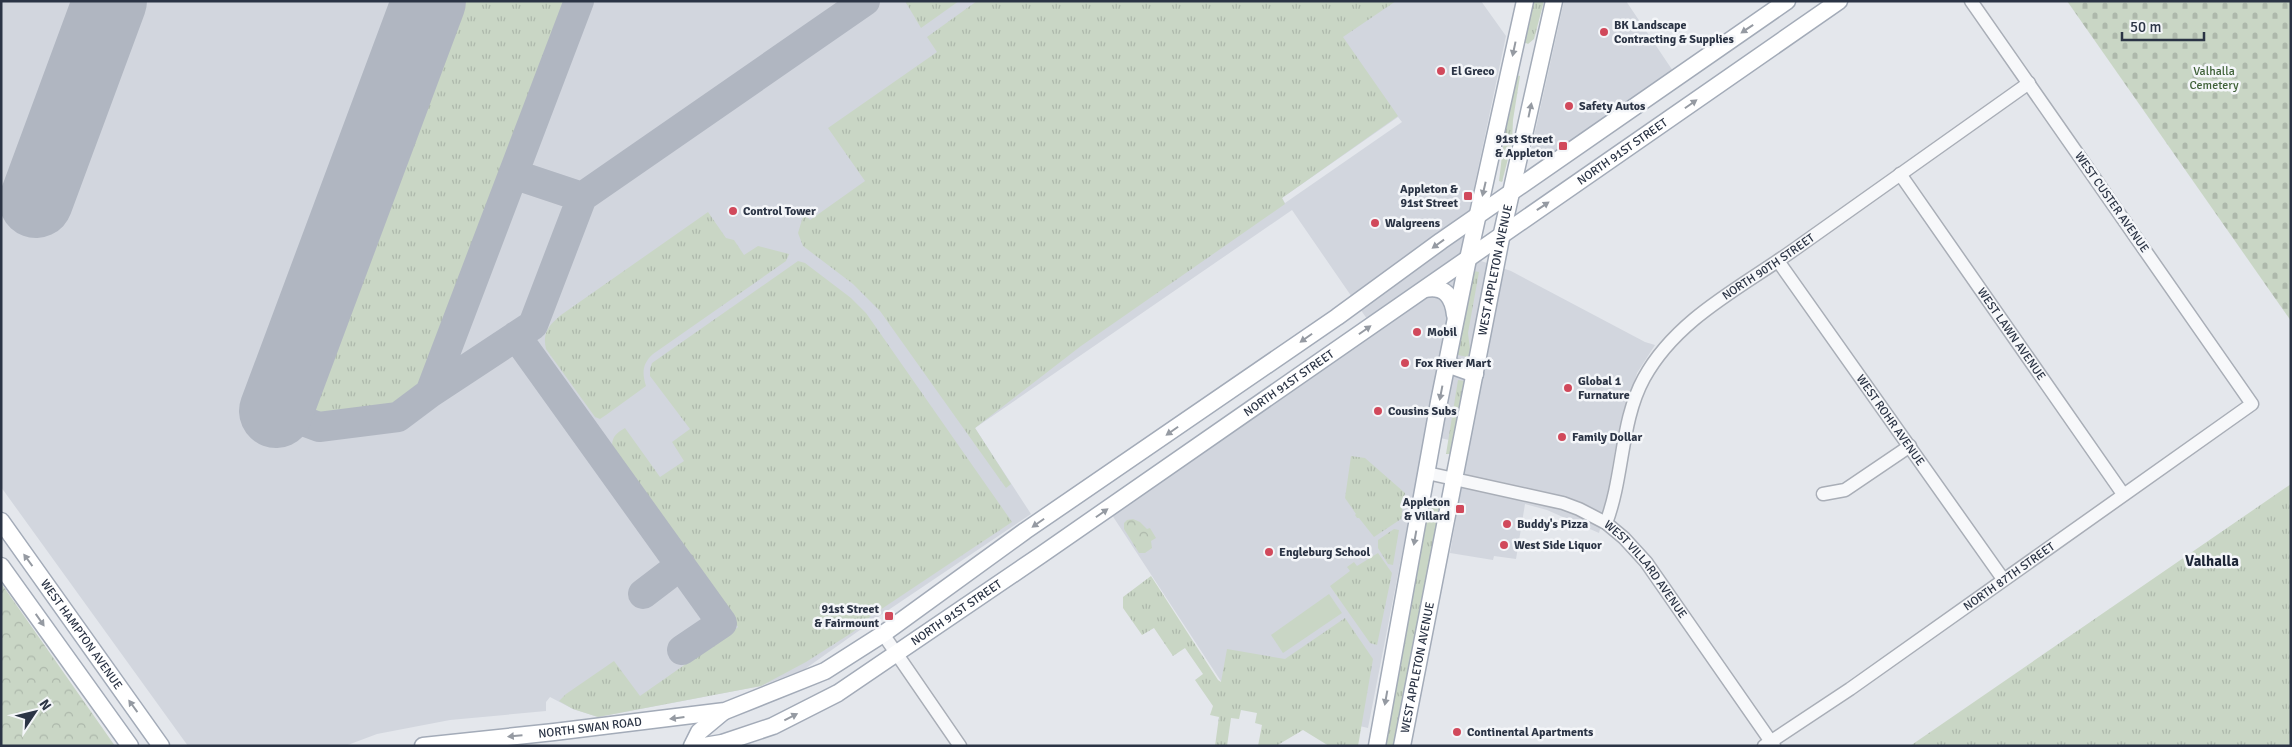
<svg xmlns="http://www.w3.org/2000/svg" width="2292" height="747" viewBox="0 0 2292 747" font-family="Signika,sans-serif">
  <defs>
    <pattern id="grass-tufts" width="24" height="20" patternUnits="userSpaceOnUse" patternTransform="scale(1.25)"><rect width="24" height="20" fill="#c9d6c5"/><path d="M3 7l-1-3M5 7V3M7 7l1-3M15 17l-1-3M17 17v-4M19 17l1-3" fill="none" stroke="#adb8ab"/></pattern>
    <pattern id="cemetery-stones" width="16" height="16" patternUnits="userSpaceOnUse" patternTransform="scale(1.25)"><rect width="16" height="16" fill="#c9d6c5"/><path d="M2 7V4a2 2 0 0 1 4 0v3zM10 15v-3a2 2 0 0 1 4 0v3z" fill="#adb8ab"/></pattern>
    <pattern id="park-crowns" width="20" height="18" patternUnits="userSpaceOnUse" patternTransform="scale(1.25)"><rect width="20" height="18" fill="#c9d6c5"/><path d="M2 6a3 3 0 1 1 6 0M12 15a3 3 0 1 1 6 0" fill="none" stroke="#adb8ab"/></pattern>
  </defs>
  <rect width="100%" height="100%" fill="#e4e7ec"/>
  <path fill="#d2d6de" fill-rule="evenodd" d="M1,1H1481L1506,36L1460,254L1511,271L1645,342L1655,345L1637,373L1615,450L1605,510L1599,533L1547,510L1525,504L1516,559L1494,556L1493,560L1450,553L1469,444L1425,435L1368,728L1230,695L1112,515L1376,332L1292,210L975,428L1031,514L881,615L805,669L761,686L598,717L573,709L550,697L546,702V711L450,720L377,734L345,746H188L1,487ZM1398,117L1402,122L1285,203L1282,198Z
    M1564,1H1626L1675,74L1545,159L1531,150Z"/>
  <path fill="url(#grass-tufts)" d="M451,1H568L429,373C421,384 414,394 402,401C390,408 325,417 313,411C307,408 305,402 304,395Z
    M905,1H959L921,28Z
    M977,1H1396L1343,37L1398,116L1282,198L1285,204L1081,346L975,428L1011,484L1006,488L880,311L853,284L803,246L798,233L804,213L810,220L865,181L828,128L937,52L927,37Z
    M1531,1H1544L1534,39L1528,44L1524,42Z
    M1516,75L1520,76L1513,120L1512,143L1502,182L1499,181L1507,114Z
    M708,212L726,238L734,240L744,255L758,246L789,254L786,261L653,354C642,364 642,373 646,386L606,415L600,419L595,417L546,349C542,333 549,325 561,315Z
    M798,261L805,263L851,298L866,313L1012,522L871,616L853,632L806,662L761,686L598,717L573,709L559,701L566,694L614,661L640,696L690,661L689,658L718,636L722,639L738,627L612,445C613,435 617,433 625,428L660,477L684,461L672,442L690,429L650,376V369L652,363Z
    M1474,271L1479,272L1468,333L1470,349L1468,357L1458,355V350Z
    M1458,380L1464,381L1451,454H1446Z
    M1351,456L1365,458L1405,493L1401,519L1374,537L1359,518H1357L1355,515L1356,514L1345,498Z
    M2291,484V746H1910Z
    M1434,502L1440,504L1394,746H1382L1427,512Z
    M1394,529L1399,530L1393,565L1388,564L1378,548V540Z
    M1378,553L1392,573L1377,645L1370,643L1330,586L1350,571L1347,567L1354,562L1357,566Z
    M1151,576L1218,680L1221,682L1227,649L1285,659L1345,618L1373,659L1358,746H1329L1303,730L1276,746H1258L1262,725L1255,723L1257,713L1241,710L1239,719L1231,718L1227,746H1215L1219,717L1210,715L1213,706L1195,680L1203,674L1185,648L1173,656L1154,628L1142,635L1123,608V597Z"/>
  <path fill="url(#cemetery-stones)" d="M2067,1H2291V321Z"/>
  <path fill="url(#park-crowns)" d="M1133,519L1140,522L1147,529L1150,528L1156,538L1151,541L1152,548L1145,553H1139L1124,529V523L1127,520Z
    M1,583L115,746H1Z"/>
  <path fill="#c9d6c5" d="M1329,594L1342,613L1283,653L1271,635Z"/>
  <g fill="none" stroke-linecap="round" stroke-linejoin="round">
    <path stroke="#b0b6c1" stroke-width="30" d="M513,174L582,197
      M516,336L722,623L682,650
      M430,393L533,325L582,197L865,1
      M276,411L319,427L398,417L430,393L579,1
      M643,594L681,565"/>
    <path stroke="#b0b6c1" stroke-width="74" d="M36,201L110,1
      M276,411L429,1"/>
    <g stroke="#a9aeb7" stroke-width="15">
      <g id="minor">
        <path id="s1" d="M1900,174L2123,494"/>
        <path id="s2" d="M1778,261L2003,579"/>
        <path id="s3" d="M1427,473L1563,503L1579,509L1606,523L1624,538L1646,562L1774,746"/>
        <path d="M1823,494L1845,490L1910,446"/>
        <path id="s4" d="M1606,523C1624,476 1620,422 1644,378C1677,318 1742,287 1795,249C1873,194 1951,138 2029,83"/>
        <path d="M883,634L960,746"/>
        <path id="s5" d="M1764,746L1850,689L2252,404L1971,1"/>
      </g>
    </g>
    <g stroke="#a3abb8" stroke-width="19">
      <g id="major">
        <path d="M1425,289C1445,285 1453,297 1455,315"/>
        <path d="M1447,364L1475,374"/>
        <path id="s6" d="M1,521L161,746"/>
        <path d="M1,566L130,746"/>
        <path id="s7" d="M423,746L554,732L725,711L825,671L883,634L1025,531L1337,317L1441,241L1787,1"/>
        <path d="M692,746L699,732L723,712"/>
        <path id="s8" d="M704,746L722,743L773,726L838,693L1041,555L1839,1"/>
        <path d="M1377,746L1439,402L1468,259L1525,1"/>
        <path id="s9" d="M1402,746L1502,233L1554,1"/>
      </g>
    </g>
    <use href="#minor" stroke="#f7f8fa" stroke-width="12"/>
    <use href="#major" stroke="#fff" stroke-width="16"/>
  </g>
  <defs><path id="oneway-solid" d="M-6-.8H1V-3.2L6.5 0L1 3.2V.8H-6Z" transform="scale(1.25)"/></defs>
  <g fill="#959aa2">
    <use href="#oneway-solid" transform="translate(1747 29) rotate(146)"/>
    <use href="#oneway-solid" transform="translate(1514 49) rotate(102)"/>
    <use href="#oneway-solid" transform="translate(1691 104) rotate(-35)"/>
    <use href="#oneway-solid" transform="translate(1530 110) rotate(-78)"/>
    <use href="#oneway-solid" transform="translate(1484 189) rotate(103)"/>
    <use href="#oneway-solid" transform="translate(1543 206) rotate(-34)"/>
    <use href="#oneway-solid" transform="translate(1438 244) rotate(144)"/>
    <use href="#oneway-solid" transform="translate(1365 330) rotate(-35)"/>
    <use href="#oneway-solid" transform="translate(1306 338) rotate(145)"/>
    <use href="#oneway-solid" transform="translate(1441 393) rotate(101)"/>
    <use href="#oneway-solid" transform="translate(1172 431) rotate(145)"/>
    <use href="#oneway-solid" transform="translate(1102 513) rotate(-35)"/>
    <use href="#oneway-solid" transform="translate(1038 523) rotate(145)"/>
    <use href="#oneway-solid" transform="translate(1415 538) rotate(100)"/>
    <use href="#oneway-solid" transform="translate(28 560) rotate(-126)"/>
    <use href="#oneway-solid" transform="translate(40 620) rotate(55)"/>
    <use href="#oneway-solid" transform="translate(1386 698) rotate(100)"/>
    <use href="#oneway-solid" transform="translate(133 706) rotate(-126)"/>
    <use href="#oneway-solid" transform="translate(791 717) rotate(-27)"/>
    <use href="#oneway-solid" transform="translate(677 718) rotate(173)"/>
    <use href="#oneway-solid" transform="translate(515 736) rotate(175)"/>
  </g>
  <g fill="#d1495b" stroke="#f4f6f9" stroke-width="2">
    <circle cx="1604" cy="32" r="5"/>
    <circle cx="1441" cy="71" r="5"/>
    <circle cx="1569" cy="106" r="5"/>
    <rect x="1558" y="141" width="10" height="10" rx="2.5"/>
    <rect x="1463" y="191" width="10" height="10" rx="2.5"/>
    <circle cx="733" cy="211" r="5"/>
    <circle cx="1375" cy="223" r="5"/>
    <circle cx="1417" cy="332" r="5"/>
    <circle cx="1405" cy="363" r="5"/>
    <circle cx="1568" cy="388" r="5"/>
    <circle cx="1378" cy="411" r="5"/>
    <circle cx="1562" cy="437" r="5"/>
    <rect x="1455" y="504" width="10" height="10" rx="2.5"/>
    <circle cx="1507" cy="524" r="5"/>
    <circle cx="1504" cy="545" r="5"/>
    <circle cx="1269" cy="552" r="5"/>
    <rect x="884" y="611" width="10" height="10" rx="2.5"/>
    <circle cx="1457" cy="732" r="5"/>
  </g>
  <g text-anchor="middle" stroke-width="5" stroke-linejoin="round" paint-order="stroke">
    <g font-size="12" font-weight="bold" fill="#2b3445" stroke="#f4f6f9" text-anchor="start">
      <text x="1614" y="29">BK Landscape<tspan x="1614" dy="14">Contracting &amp; Supplies</tspan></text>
      <text x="1451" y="75">El Greco</text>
      <text x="1579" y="110">Safety Autos</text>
      <text x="1553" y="143" text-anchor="end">91st Street<tspan x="1553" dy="14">&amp; Appleton</tspan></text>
      <text x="1458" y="193" text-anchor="end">Appleton &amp;<tspan x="1458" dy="14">91st Street</tspan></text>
      <text x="743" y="215">Control Tower</text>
      <text x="1385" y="227">Walgreens</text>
      <text x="1427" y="336">Mobil</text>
      <text x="1415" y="367">Fox River Mart</text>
      <text x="1578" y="385">Global 1<tspan x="1578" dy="14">Furnature</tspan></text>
      <text x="1388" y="415">Cousins Subs</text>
      <text x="1572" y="441">Family Dollar</text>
      <text x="1450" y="506" text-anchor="end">Appleton<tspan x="1450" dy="14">&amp; Villard</tspan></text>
      <text x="1517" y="528">Buddy's Pizza</text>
      <text x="1514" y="549">West Side Liquor</text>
      <text x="1279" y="556">Engleburg School</text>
      <text x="879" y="613" text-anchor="end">91st Street<tspan x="879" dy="14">&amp; Fairmount</tspan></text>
      <text x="1467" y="736">Continental Apartments</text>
    </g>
    <g font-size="12" fill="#3f6138" stroke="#f4f6f9">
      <text x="2214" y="75">Valhalla<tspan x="2214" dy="14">Cemetery</tspan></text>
    </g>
    <g font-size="12" fill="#2b3445" stroke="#f4f6f9">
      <text dy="4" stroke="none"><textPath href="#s8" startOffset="1098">NORTH 91ST STREET</textPath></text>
      <text transform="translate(2112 202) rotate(55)" y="4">WEST CUSTER AVENUE</text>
      <text dy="4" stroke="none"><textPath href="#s4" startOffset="319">NORTH 90TH STREET</textPath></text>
      <text dy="4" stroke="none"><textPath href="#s9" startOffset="485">WEST APPLETON AVENUE</textPath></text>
      <text dy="4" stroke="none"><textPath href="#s1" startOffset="195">WEST LAWN AVENUE</textPath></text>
      <text dy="4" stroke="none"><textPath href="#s8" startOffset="692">NORTH 91ST STREET</textPath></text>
      <text dy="4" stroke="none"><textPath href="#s2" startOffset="195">WEST ROHR AVENUE</textPath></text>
      <text dy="4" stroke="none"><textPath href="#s3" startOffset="248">WEST VILLARD AVENUE</textPath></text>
      <text dy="4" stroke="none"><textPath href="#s5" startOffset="298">NORTH 87TH STREET</textPath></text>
      <text dy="4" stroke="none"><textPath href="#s8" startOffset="288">NORTH 91ST STREET</textPath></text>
      <text dy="4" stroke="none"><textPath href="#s6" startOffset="139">WEST HAMPTON AVENUE</textPath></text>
      <text dy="4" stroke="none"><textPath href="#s9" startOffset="80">WEST APPLETON AVENUE</textPath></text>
      <text dy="4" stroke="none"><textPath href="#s7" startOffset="168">NORTH SWAN ROAD</textPath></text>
    </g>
    <g font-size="15" font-weight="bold" fill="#1d2536" stroke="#f4f6f9">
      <text x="2212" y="566">Valhalla</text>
    </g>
  </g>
  <rect width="2292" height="747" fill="none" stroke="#2b3445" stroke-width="5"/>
  <g transform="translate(35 712) rotate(55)" stroke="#f4f6f9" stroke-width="4" paint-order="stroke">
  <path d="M0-4L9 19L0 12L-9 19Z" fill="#2b3445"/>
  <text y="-8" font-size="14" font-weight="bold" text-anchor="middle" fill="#2b3445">N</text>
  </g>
  <path d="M2122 32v8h82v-8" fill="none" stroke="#2b3445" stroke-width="2.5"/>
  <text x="2130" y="32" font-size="15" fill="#2b3445" stroke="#f4f6f9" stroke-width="4" paint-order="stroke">50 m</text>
</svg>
